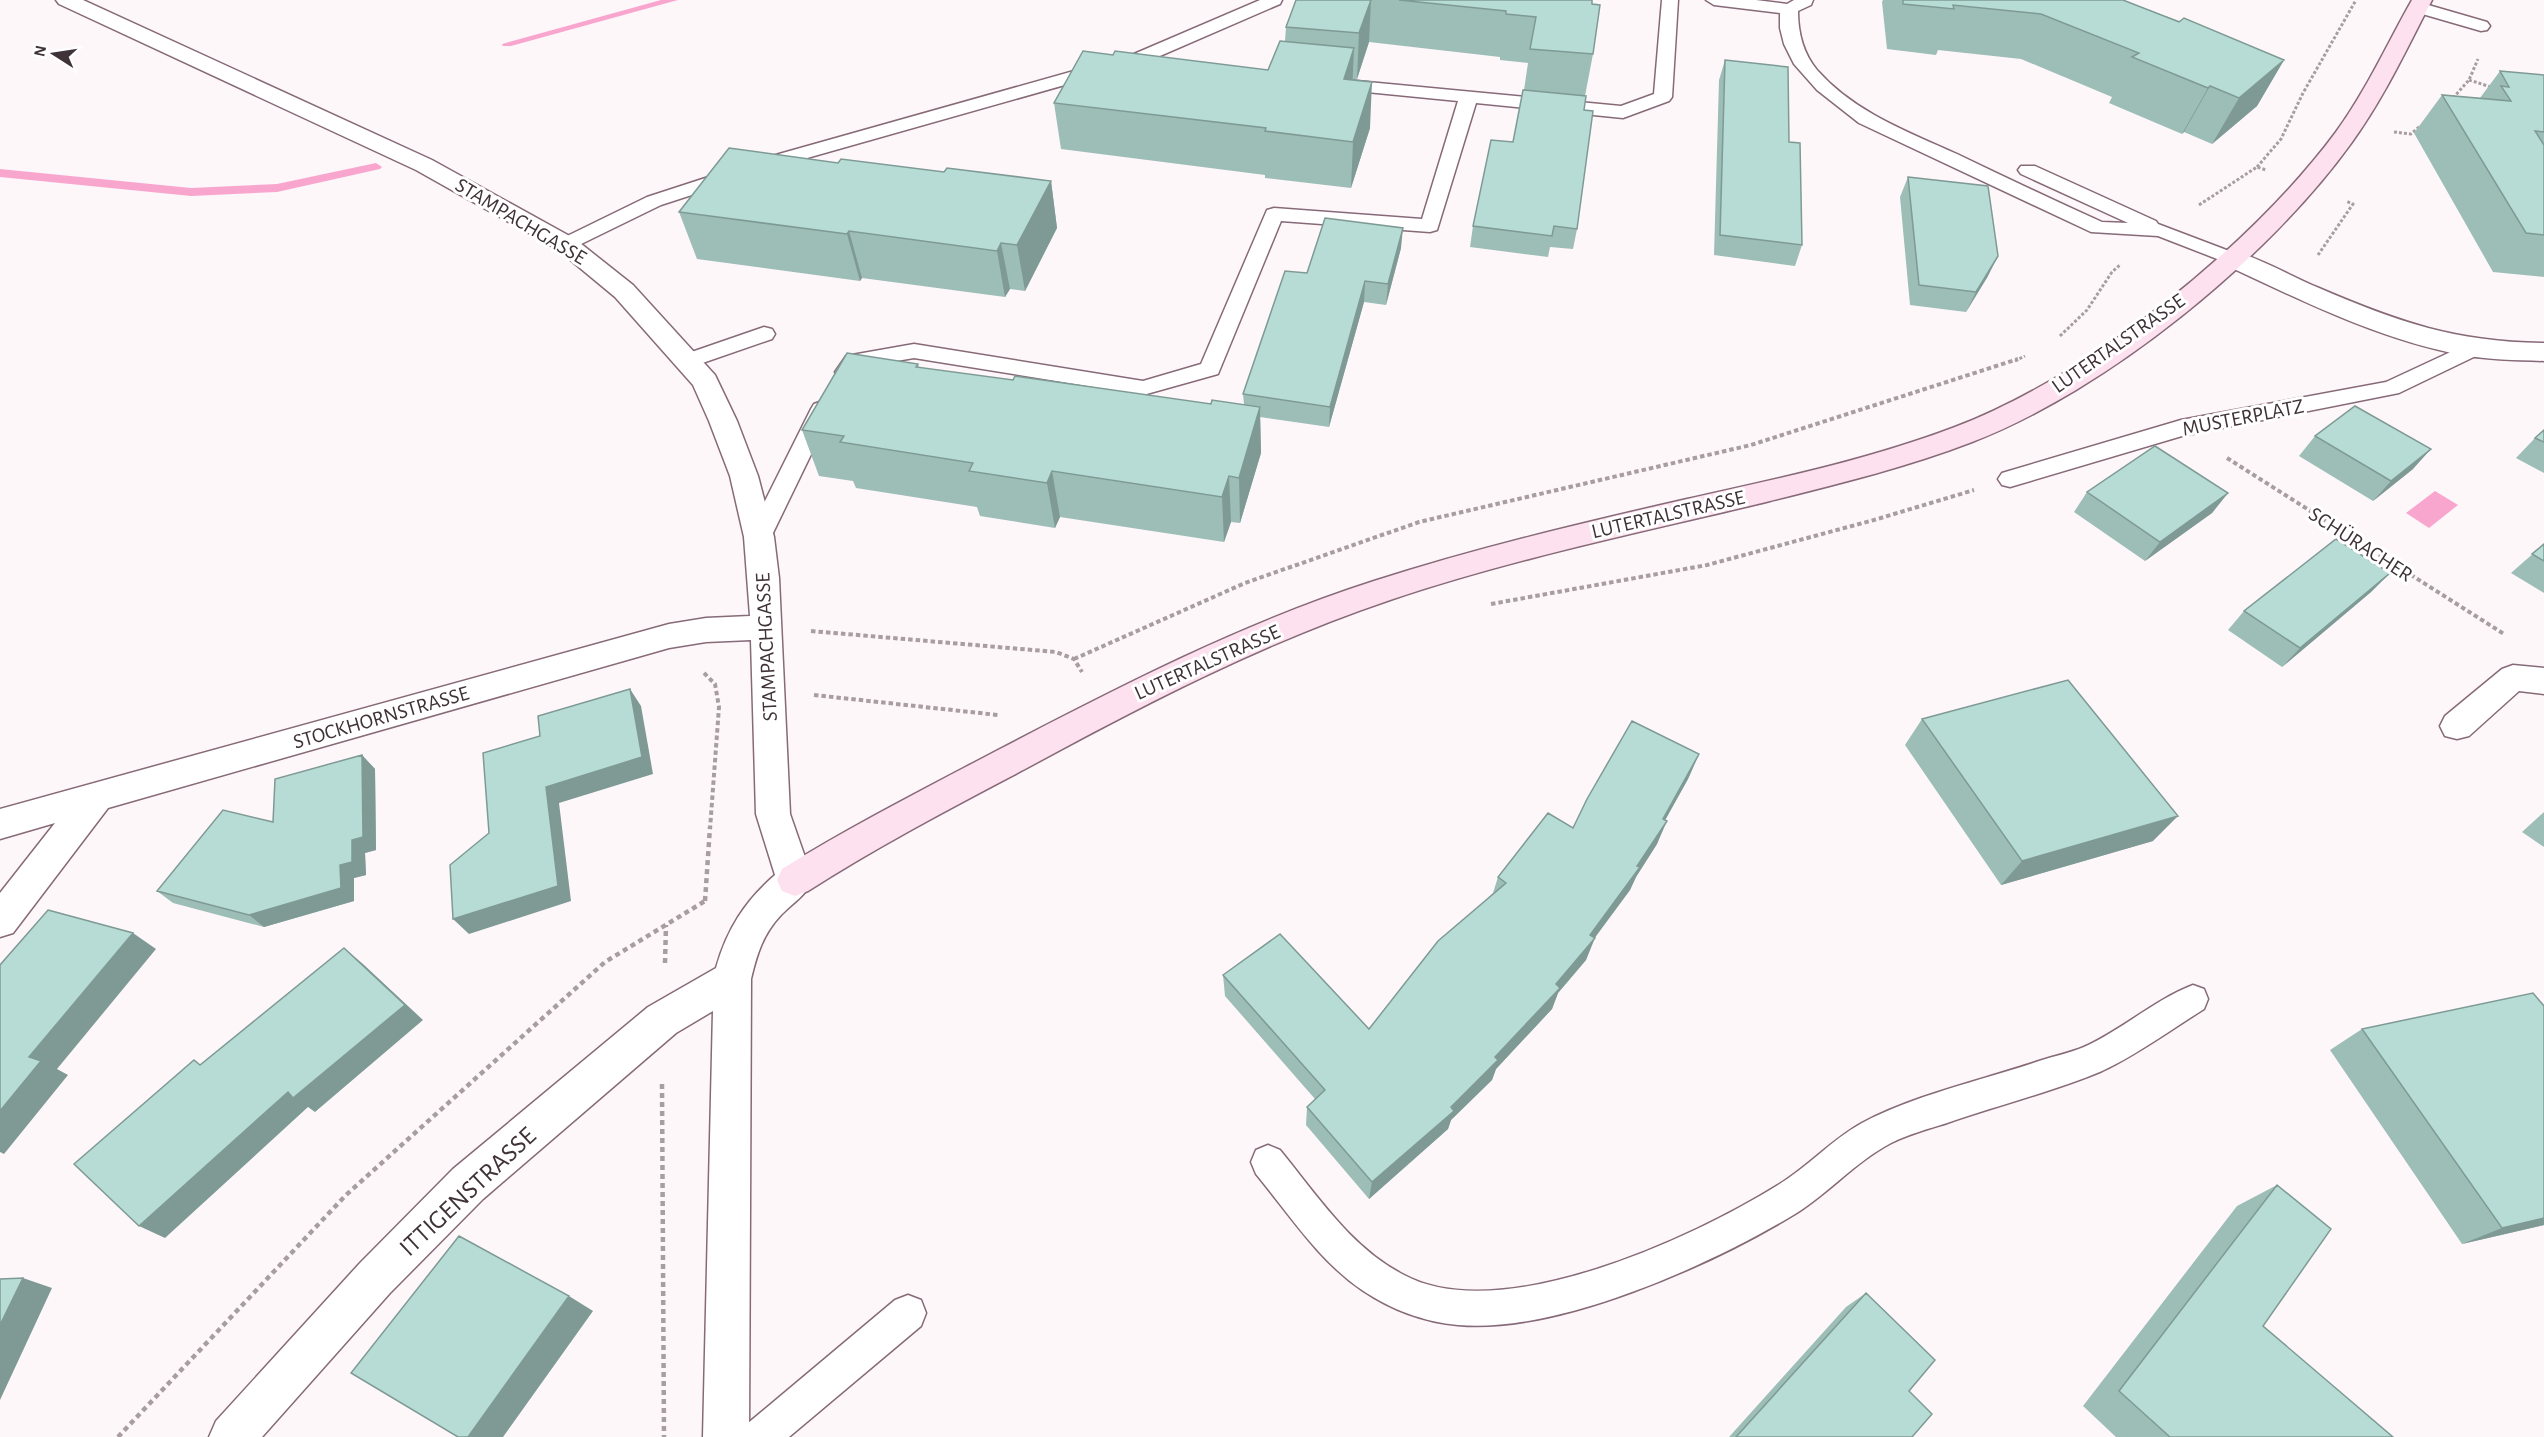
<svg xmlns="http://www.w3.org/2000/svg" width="2544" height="1437" viewBox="0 0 2544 1437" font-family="'Alegreya Sans',sans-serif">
  <rect width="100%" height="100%" fill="#fef7fa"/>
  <path fill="#f9a6cf" d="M2435,491L2458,505L2429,528L2406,513Z"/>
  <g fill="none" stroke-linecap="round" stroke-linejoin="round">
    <path fill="#f9a6cf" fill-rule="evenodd" d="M661,0H678L511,46H503L502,44Z
      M376,163L382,167L380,169L277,192L191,196L0,177V169L191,188L277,184Z"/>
    <g stroke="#876a78" stroke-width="3">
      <path id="lane" d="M1260,0H1282L1280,4L1146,62L793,162L661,205L573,248L566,250L559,248L556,244L559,240L647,197L779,154L1134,54Z
        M1662,0H1678L1672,97L1669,101L1623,118L1476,103L1437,230L1430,232L1281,221L1218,374L1143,395L914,358L861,367C854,377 851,381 838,377L835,372L846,356L914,344L1143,381L1201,364L1267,210L1274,208L1422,219L1458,101L1336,89L1330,88L1327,84L1330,80L1336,79L1621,106L1654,94Z
        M1706,0H1756L1787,4L1794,0H1813L1811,5L1798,11C1798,33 1803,53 1817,70C1854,112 1908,132 1957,154C2005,177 2053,200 2102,222L2128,223L2021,174L2018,170L2021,166H2035L2156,221L2158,224L2237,254L2240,258L2237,262L2230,264L2158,236L2091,232L1859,123L1817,90L1794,64L1784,44L1780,28V13L1714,5Z
        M2418,2L2487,22L2490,26L2487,30L2481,31L2412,11L2410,7L2412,3Z
        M764,327L772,329L775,334L772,339L688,368L680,366L677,361L680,356Z
        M2472,342L2480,344L2483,349L2480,354L2399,393L2182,436L2010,487L2002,485L1998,479L2002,473L2181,420L2386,382Z
        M822,401L830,404L833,409L771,537L768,543L759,546L750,543L747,537L811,409L814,404Z
        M2193,985L2204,989L2208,999L2204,1009C2172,1029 2135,1056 2102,1071C2055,1091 1996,1106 1947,1123C1928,1129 1909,1134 1891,1143C1855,1162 1829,1193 1795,1214C1711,1265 1557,1334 1458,1325C1424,1322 1390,1309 1362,1290C1319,1261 1289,1214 1256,1174L1251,1162L1256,1150L1268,1145L1280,1150C1317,1195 1351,1248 1404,1275C1501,1327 1693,1238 1778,1185C1808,1167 1831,1140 1862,1123C1914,1095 1983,1080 2039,1061C2054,1056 2070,1053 2084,1047C2122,1030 2154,1000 2193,985Z
        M908,1295L921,1300L926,1313L921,1326L789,1437H741L747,1424L895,1300Z"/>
    </g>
    <g stroke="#876a78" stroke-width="3">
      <path id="street" d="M56,0H83L432,160L575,239L633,285L715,375L737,421L758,476L774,537L779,578L790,814L813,880C806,895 793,903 781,915C763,934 757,954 751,979L749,1437H703L713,1011L676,1033L483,1199L390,1293L262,1437H209L216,1421L360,1263L453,1169L648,1007L716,968C727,929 745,901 775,875L756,814L751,640L706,642L669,648L108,808L13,933L0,937V893L55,823L0,839V809L669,624L706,618L750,616L744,537L730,476L709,421L693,385L615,297L557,249L416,170L59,4Z
        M2230,250C2261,258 2290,276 2319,288C2398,322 2456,342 2544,343V361C2516,360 2489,360 2462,355C2377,339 2299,299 2221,263L2217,258L2221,253Z
        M2513,665L2544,668V694L2519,691L2469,736L2457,739L2445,736L2440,726L2445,716L2502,669Z"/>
    </g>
    <g stroke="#876a78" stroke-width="3">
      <path id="secondary" d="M2412,0H2432C2407,48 2384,98 2352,142C2268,259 2107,390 1972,442C1907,467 1838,484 1770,501C1643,532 1514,558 1390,600C1262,643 1143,705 1025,769C951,808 878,846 808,891L795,896L782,891L777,880L782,869C853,825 926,788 1000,749C1121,686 1243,623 1374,581C1477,548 1582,523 1687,499C1777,479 1868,460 1955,427C2089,376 2250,248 2336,132C2366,91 2387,44 2412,0Z"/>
    </g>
    <path stroke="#a89ea2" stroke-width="3" stroke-dasharray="3 2" stroke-linecap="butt" d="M2469,80L2491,87
      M2453,98L2469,80L2478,59
      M2394,132L2411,134L2420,126
      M2257,167L2281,139L2303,93L2356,0
      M2199,205L2257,167L2266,170
      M2318,255L2353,204L2346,201
      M2060,336L2087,310L2112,272L2121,264
      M2015,361L2025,356"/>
    <path stroke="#a89ea2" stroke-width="4" stroke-dasharray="4.5 3" stroke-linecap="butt" d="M2227,458L2504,634
      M1491,604L1707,565L1874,520L1974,490
      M811,631L1056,652L1074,659L1082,672
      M1074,659L1245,583L1419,522L1751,445L2018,359
      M704,673L715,684L719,707L710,829
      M814,695L998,715"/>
    <path stroke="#a89ea2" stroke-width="4.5" stroke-dasharray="5 4" stroke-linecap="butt" d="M705,901L710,827
      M665,963L666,925
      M662,1084L664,1437
      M118,1437L346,1195L605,962L705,901"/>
    <use href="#lane" fill="#fff" fill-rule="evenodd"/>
    <use href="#street" fill="#fff" fill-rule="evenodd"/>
    <use href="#secondary" fill="#fde1ef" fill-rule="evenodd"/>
  </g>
  <path fill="#9dbdb7" d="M1296,0H1592L1593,54L1585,96L1577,229L1573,249L1550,247L1548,257L1470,247L1473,226L1513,142L1524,90L1528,63L1500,60V57L1369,42L1357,79H1353L1370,128L1351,188L1265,178V175L1061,149L1054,103L1268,70L1285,41L1286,27Z
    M1883,0H2123L2284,60L2257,106L2212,144L2184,132L2182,134L2109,103L2112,97L2021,59L1938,50L1936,55L1887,49L1882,2Z
    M1725,60L1789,142L1802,245L1795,266L1714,255L1719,80Z
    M2500,71L2544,75V277L2493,272L2414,133L2442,95L2480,98Z
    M944,172L1051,181L1057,228L1025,291L1010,289L1005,297L862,278L860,281L697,259L679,212Z
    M1908,177L1988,276L1966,312L1910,305L1900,197Z
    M1401,248L1386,305L1364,302L1329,427L1260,417L1261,453L1240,523L1231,522L1224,542L1060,517L1055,528L980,516L977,507L856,488L853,481L819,476L802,430L918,364L919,368L1013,380L1211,404H1244L1243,394L1307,273Z
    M2544,430V473L2516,458L2535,438Z
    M2315,436L2413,469L2373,501L2299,456Z
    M2087,492L2228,493L2212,513L2145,561L2074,512Z
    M2544,544V593L2511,573Z
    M2390,573L2371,592L2282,667L2228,630L2244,611Z
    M1922,719L2153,841L2001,885L1905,745Z
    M1699,754L1688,779L1665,820L1657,844L1636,877L1630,890L1594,938L1586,960L1558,993L1552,1009L1496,1069L1492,1080L1451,1120L1448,1129L1369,1199L1306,1125L1307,1107L1315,1099L1225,996L1223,975L1369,1029L1493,893L1498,877L1573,828Z
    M362,755L375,769L376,850L365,853L366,875L354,878V901L264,927L173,903L157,891L273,822Z
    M2544,812V847L2522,832Z
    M2362,1029L2544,1225L2462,1244L2330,1050Z
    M2277,1185L2263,1326L2393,1437H2116L2083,1406L2237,1206Z
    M1866,1293L1909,1391L1912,1437H1729L1846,1307Z"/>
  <path fill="#7f9a95" d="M1371,0L1369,42L1357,79L1359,33Z
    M1354,48L1352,94L1344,79Z
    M2284,60L2257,106L2212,144L2239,98Z
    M1372,82L1370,128L1351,188L1353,142Z
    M2210,86L2184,132L2182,134L2208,88Z
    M1051,181L1057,228L1025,291L1017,245Z
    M1403,228L1401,248L1386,305L1388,284Z
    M849,231L862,278L860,281L847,234Z
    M1001,243L1010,289L1005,297L997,251Z
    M1998,256L1988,276L1966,312L1976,292Z
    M1365,281L1364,302L1329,427L1330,407Z
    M1260,407L1261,453L1240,523L1239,478Z
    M2431,449L2413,469L2373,501L2391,481Z
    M1052,471L1060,517L1055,528L1047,483Z
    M1229,476L1231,522L1224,542L1222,497Z
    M2228,493L2212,513L2145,561L2160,542Z
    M2390,573L2371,592L2282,667L2300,648Z
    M630,689L641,706L653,774L559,803L571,901L469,934L453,919L546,787Z
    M1699,754L1688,779L1653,842L1663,819Z
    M362,755L375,769L376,850L365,853L366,875L354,878V901L264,927L249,915L340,865L352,840Z
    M2178,816L2153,841L2001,885L2022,861Z
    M1667,821L1657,844L1636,877L1630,890L1591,943L1595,938L1586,960L1558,993L1552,1009L1496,1069L1492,1080L1451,1120L1448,1129L1369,1199L1372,1182L1451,1107L1495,1057L1556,984L1637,866Z
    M133,933L156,949L57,1069L68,1075L4,1154L0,1152V1111L29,1057Z
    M344,948L363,964L423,1020L315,1112L308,1107L165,1238L139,1226L288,1092Z
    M2544,1218V1225L2462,1244L2502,1228Z
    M23,1278L52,1288L0,1400V1325Z
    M569,1296L593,1311L503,1437H468Z"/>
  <path fill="#b6dcd5" stroke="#7f9a95" stroke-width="1.5" d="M1296,0H1371L1359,33L1286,27Z
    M1399,0H1592V4L1600,5L1593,54L1530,49L1536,17L1506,14V11Z
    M1903,0H2123L2179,22L2184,18L2284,60L2239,98L2210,86L2208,88L2132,57L2139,53L2041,14L1953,5L1954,9L1903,4Z
    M1280,41L1354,48L1344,79L1372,82L1353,142L1265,131L1266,128L1054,103L1083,51L1113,55L1115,51L1268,70Z
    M1725,60L1788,67L1789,142L1800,143L1802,245L1720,235Z
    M2500,71L2544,75V132L2535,131L2544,145V235L2526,233L2442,95L2511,101L2501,86L2509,87Z
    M1523,90L1586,96L1584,110L1593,111L1577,229L1554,226L1552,236L1473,226L1491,140L1513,142Z
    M729,148L838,163L841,159L944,172L947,168L1051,181L1017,245L1001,243L997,251L849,231L847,234L679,212Z
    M1908,177L1988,186L1998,256L1976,292L1919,285Z
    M1325,218L1403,228L1388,284L1365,281L1330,407L1243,394L1285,271L1307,273Z
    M847,353L918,364L916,367L1013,380L1015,376L1211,404L1212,400L1260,407L1239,478L1229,476L1222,497L1052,471L1047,483L969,471L973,463L840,442L844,436L802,430Z
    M2355,406L2431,449L2391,481L2315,436Z
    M2544,430V442L2535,438Z
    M2155,446L2228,493L2160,542L2087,492Z
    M2336,539L2390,573L2300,648L2244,611Z
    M2544,544V561L2532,554Z
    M2068,680L2178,816L2022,861L1922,719Z
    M630,689L642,757L546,787L558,886L453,919L450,865L489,833L483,753L540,736L538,716Z
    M1632,721L1699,754L1663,819L1667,821L1637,866L1640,867L1590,935L1595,938L1556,984L1560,988L1495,1057L1498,1060L1451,1107L1454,1111L1372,1182L1307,1107L1325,1090L1223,975L1280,934L1369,1029L1438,941L1506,883L1498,877L1548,813L1573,828L1587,799Z
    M362,755L363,837L352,840V862L340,865L341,888L249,915L157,891L223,810L273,822L275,779Z
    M48,910L133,933L29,1057L41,1061L0,1111V965Z
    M344,948L405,1005L293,1098L288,1092L139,1226L74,1164L194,1060L200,1065Z
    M2533,993L2544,1006V1218L2502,1228L2362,1029Z
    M2277,1185L2331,1229L2263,1326L2393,1437H2170L2119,1391Z
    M459,1236L569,1296L468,1437H458L351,1373Z
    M23,1278L0,1325V1279Z
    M1866,1293L1935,1360L1909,1391L1932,1414L1912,1437H1736Z"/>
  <g text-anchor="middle" stroke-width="6" stroke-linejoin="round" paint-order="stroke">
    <g font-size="21" fill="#3f3238" stroke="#fff">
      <text transform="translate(521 221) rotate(31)" y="7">STAMPACHGASSE</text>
      <text transform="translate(2118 343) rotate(-35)" y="7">LUTERTALSTRASSE</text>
      <text transform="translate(2243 417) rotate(-11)" y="7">MUSTERPLATZ</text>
      <text transform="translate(1668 514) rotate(-13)" y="7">LUTERTALSTRASSE</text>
      <text transform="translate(2361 544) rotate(33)" y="7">SCHÜRACHER</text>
      <text transform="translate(766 647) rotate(-93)" y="7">STAMPACHGASSE</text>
      <text transform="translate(1207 662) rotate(-24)" y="7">LUTERTALSTRASSE</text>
      <text transform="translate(381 717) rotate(-16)" y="7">STOCKHORNSTRASSE</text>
    </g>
    <g font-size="26" fill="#3f3238" stroke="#fff">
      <text transform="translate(467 1191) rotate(-43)" y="9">ITTIGENSTRASSE</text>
    </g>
  </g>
  <g transform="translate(54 54) rotate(282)" stroke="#ffffff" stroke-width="4.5" paint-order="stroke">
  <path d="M0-4.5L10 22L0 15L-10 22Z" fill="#3f3238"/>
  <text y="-9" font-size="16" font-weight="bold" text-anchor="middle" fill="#3f3238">N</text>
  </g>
</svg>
